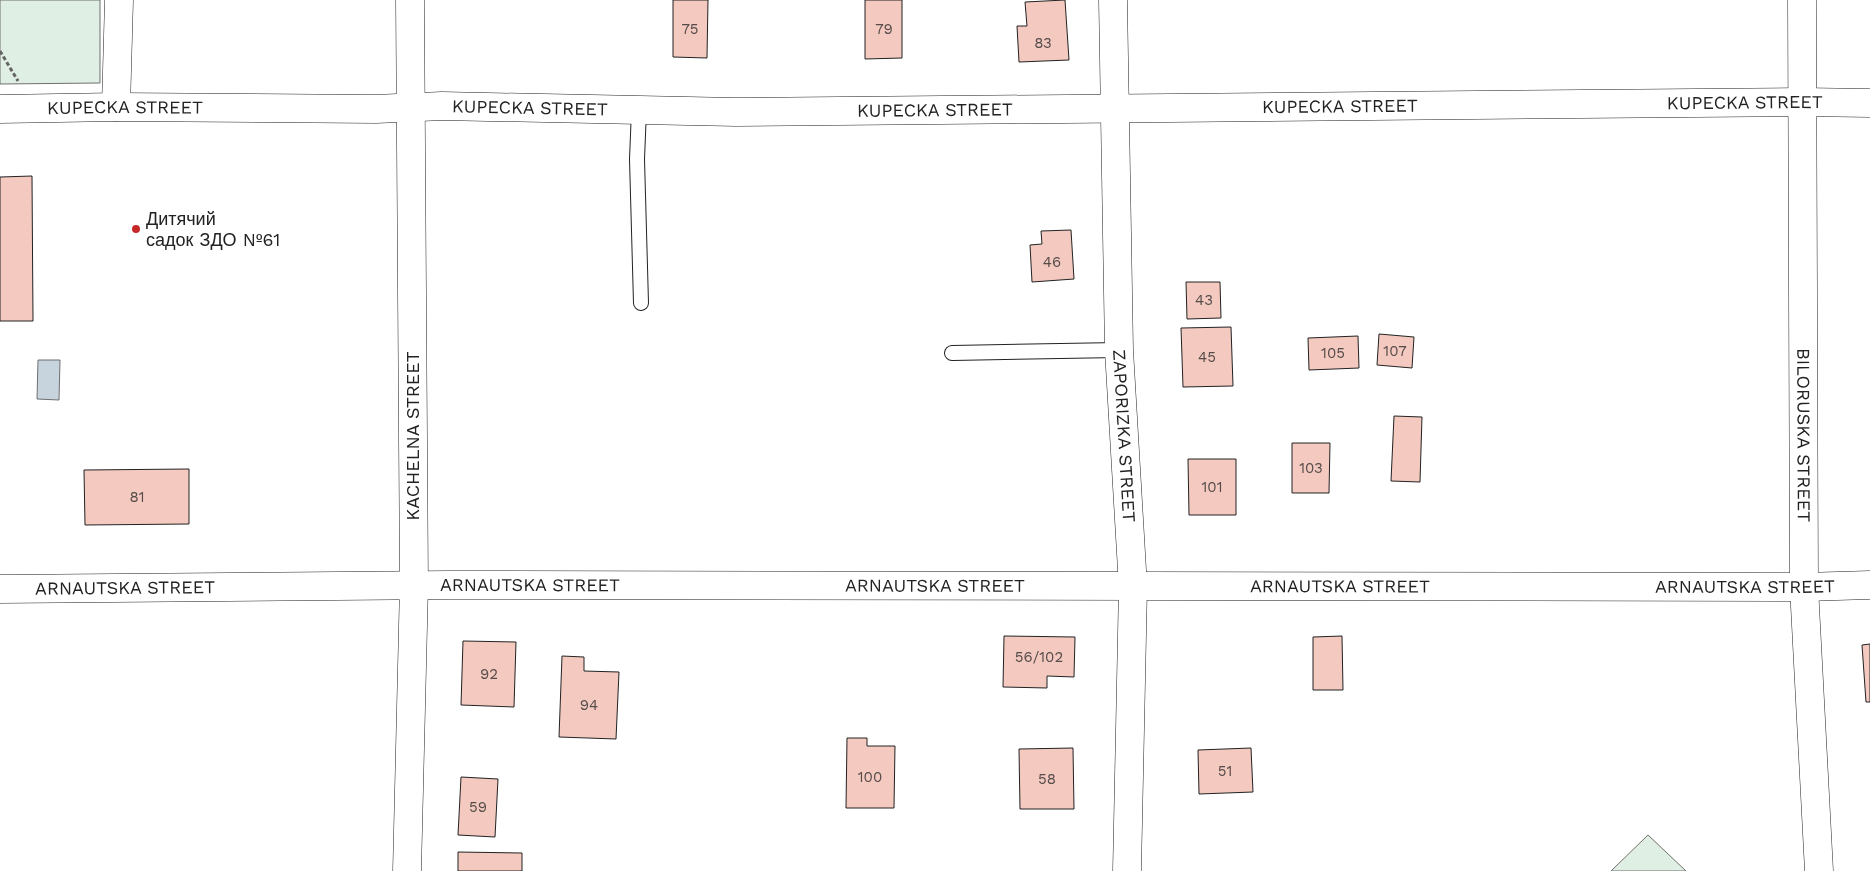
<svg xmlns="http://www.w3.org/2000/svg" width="1870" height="871" viewBox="0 0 1870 871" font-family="'Work Sans',sans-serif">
  <rect width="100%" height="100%" fill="#fff"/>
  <path fill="#e0efe3" stroke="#6f6f6f" d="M0,0H100V83L0,84Z
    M1648,835L1686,871H1611Z"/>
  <path fill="#c7d3dd" stroke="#6f6f6f" d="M38,360H60L59,400L37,399Z"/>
  <path fill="#f3c9c0" stroke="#222" d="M673,0H708L707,58L673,57Z
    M865,0H902V58L865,59Z
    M1065,0L1069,60L1019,62L1017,26H1027L1025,2Z
    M32,176L33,321H0V177Z
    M1071,230L1074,279L1032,282L1030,245L1042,244L1041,231Z
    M1186,282H1220L1221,318L1187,319Z
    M1231,327L1233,386L1183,387L1181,328Z
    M1379,334L1414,337L1412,368L1377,365Z
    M1358,336L1359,368L1309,370L1308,338Z
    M1394,416L1422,417L1420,482L1391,481Z
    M1292,443H1330L1329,493H1292Z
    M1188,459H1236V515H1189Z
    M189,469V524L85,525L84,470Z
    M1004,636L1075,637L1074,677L1047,676V688L1003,687Z
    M1342,636L1343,690H1313V637Z
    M463,641L516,642L514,707L461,705Z
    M1870,644V702H1866L1862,645Z
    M562,656L584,657V671L619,672L616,739L559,737Z
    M847,738H867V746H895L894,808H846Z
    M1073,748L1074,809H1020L1019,749Z
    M1251,748L1253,792L1199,794L1198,750Z
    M461,777L498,779L495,837L458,835Z
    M458,852L522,853V871H458Z"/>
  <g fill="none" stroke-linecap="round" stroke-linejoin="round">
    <g stroke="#222" stroke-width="16">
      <path id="lane" d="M639,110L637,159L641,303
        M952,353L1119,350"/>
    </g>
    <g stroke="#222" stroke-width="29">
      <g id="street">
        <path id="s1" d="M1113,0L1119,350L1133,587L1127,871"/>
        <path id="s2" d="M1802,0L1804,587L1819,871"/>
        <path d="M116,107L119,0"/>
        <path id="s3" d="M0,109L116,107L376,109L442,106L736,112L1803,102L1870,103"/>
        <path id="s4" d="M0,589L448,585L1804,587L1870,585"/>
      </g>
    </g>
    <g stroke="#222" stroke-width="29">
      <path id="secondary" d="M407,871L414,585L410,0"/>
    </g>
    <path stroke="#646464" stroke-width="3" stroke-dasharray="4 2.5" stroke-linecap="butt" d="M0,51L18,81"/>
    <use href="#lane" stroke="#fff" stroke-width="14"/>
    <use href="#street" stroke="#fff" stroke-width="28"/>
    <use href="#secondary" stroke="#fff" stroke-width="28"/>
  </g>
  <circle fill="#c62828" stroke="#fff" stroke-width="2" cx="136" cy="229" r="5"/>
  <g text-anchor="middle" stroke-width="4" stroke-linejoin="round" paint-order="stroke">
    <g font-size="15" fill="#564c4a">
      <text x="690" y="34">75</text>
      <text x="884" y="34">79</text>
      <text x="1043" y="48">83</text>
      <text x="1052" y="267">46</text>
      <text x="1204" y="305">43</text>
      <text x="1395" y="356">107</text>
      <text x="1333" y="358">105</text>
      <text x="1207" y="362">45</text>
      <text x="1311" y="473">103</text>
      <text x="1212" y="492">101</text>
      <text x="137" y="502">81</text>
      <text x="1039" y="662">56/102</text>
      <text x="489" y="679">92</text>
      <text x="589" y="710">94</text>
      <text x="1225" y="776">51</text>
      <text x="870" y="782">100</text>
      <text x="1047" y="784">58</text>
      <text x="478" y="812">59</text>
    </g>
    <g font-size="18" fill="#222" stroke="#fff">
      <text dy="6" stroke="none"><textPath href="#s3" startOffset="1745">KUPECKA STREET</textPath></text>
      <text dy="6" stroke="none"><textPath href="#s3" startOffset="1340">KUPECKA STREET</textPath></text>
      <text dy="6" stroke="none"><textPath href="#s3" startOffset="530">KUPECKA STREET</textPath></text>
      <text dy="6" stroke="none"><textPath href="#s3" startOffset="125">KUPECKA STREET</textPath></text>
      <text dy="6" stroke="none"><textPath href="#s3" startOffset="935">KUPECKA STREET</textPath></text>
      <text dy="6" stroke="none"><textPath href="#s2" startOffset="435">BILORUSKA STREET</textPath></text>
      <text transform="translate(413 436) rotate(-90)" y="6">KACHELNA STREET</text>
      <text dy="6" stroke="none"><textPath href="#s1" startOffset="436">ZAPORIZKA STREET</textPath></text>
      <text dy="6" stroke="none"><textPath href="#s4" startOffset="530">ARNAUTSKA STREET</textPath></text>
      <text dy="6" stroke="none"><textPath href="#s4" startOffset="935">ARNAUTSKA STREET</textPath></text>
      <text dy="6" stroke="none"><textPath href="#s4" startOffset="1745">ARNAUTSKA STREET</textPath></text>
      <text dy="6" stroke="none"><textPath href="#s4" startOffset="1340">ARNAUTSKA STREET</textPath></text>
      <text dy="6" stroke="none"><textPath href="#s4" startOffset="125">ARNAUTSKA STREET</textPath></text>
    </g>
    <g font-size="18" fill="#222" stroke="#fff" text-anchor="start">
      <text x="146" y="225">Дитячий<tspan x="146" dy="21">садок ЗДО №61</tspan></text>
    </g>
  </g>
</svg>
